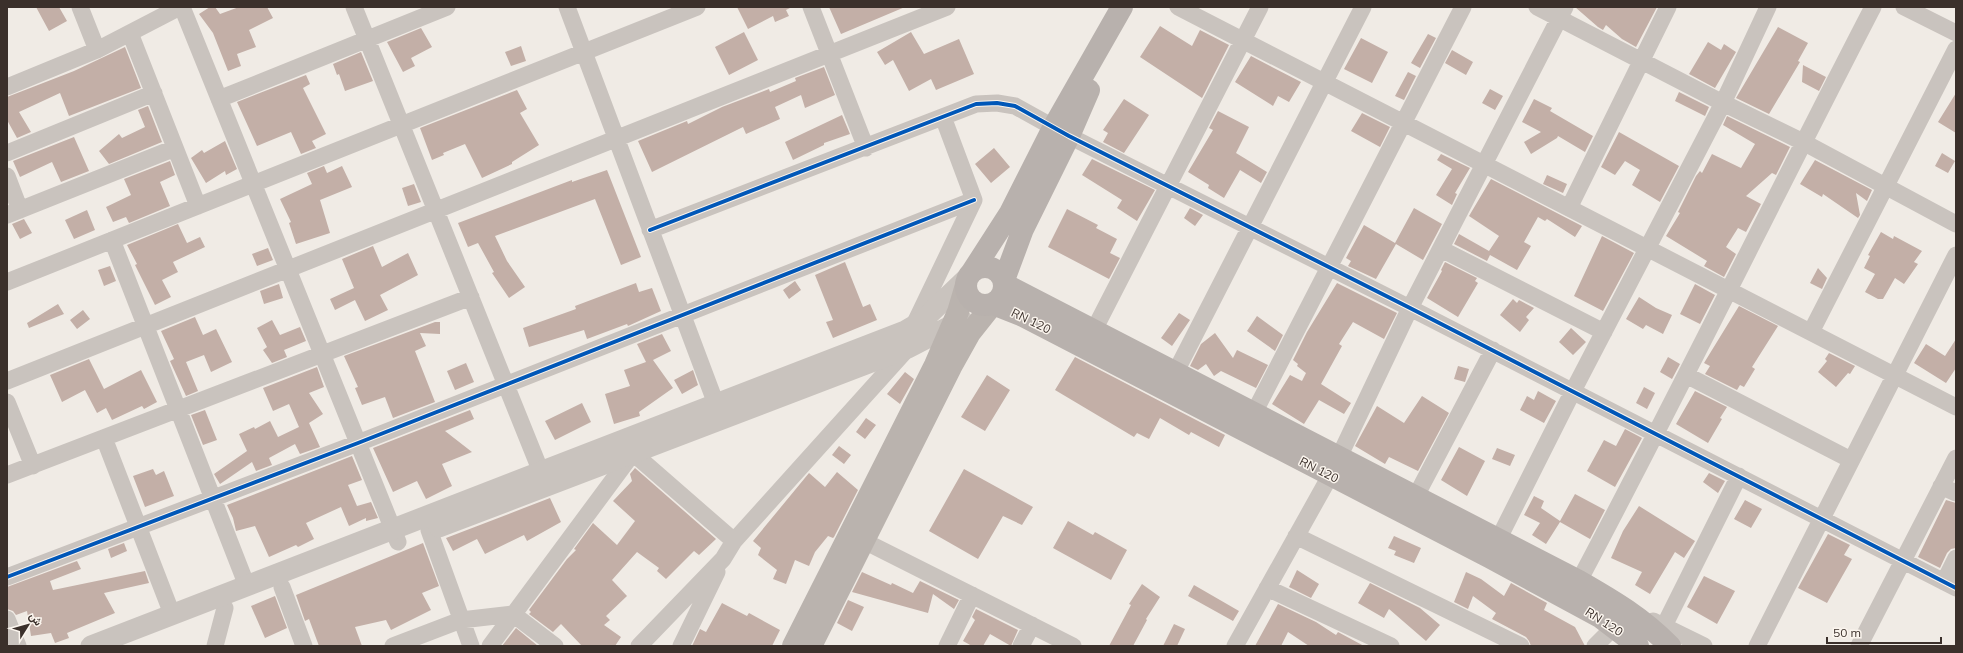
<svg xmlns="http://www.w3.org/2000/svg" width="1963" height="653" viewBox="0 0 1963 653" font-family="Mulish,Vazirmatn,sans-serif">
  <rect width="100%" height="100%" fill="#f0ebe5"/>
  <path fill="#c3afa7" d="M36,7H59L67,21L49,31Z
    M210,7H215L220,14L239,7H267L273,18L249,30L256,47L237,54L241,66L228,71L213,33L199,14Z
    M737,7H792L786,10L789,16L775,22L773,16L748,29Z
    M829,7H905L841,34Z
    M1575,7H1657L1636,47L1622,39L1606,25L1603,30L1598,27Z
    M1160,26L1192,46L1200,30L1229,45L1202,98L1140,57Z
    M1778,27L1808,43L1798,61L1800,62L1769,114L1736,98Z
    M421,28L432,47L411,58L415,66L403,72L387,42Z
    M744,32L758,60L729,75L715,47Z
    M911,32L924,54L959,39L974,74L936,90L931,79L909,91L893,60L885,65L877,52Z
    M1428,34L1436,38L1420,68L1411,63Z
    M1361,38L1388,52L1372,83L1344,69Z
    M1708,42L1721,50L1724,44L1736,52L1715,88L1689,74Z
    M521,46L526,61L511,66L505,52Z
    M125,47L141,88L69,116L60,93L19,112L31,132L17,138L7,120V97L74,71Z
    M1452,50L1473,62L1466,75L1445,63Z
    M361,52L373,81L345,91L339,74L337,75L333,64Z
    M1251,56L1301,82L1289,102L1278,96L1273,106L1235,82Z
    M1803,65L1826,77L1819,91L1802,82Z
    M824,67L835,95L805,108L801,95L775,107L780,119L746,134L743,127L652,172L638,141L687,121L688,124L722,107L769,89L770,92L796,81L795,78Z
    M1408,72L1416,76L1404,100L1395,96Z
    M306,75L310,84L303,88L326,134L312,141L316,148L301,154L291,132L257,146L237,102Z
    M1490,89L1503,96L1495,110L1482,103Z
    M517,90L527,109L520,113L539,145L512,162V164L482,178L465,144L443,153L444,155L432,160L420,128Z
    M1679,92L1709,107L1705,116L1675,101Z
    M1956,93V133L1938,122Z
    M1124,99L1149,115L1124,153L1103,142L1108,133L1103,130Z
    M1534,99L1552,108L1550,111L1593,136L1585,152L1558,136L1557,138L1531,154L1524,142L1541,132L1522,122Z
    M148,106L162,142L109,164L99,151L119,134L122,138L145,127L138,110Z
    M1218,111L1249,127L1236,153L1267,172L1261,183L1240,170L1224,198L1208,188L1209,185L1188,172L1213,130L1209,128Z
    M1362,113L1390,127L1380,147L1351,131Z
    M842,115L850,134L824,143V145L793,160L785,142Z
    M1727,116L1790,147L1776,175L1772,173L1746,196L1761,204L1746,232L1738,228L1726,247L1736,254L1724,277L1704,266L1707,261L1666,236L1680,213L1678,212L1696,176L1700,171L1702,173L1712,154L1741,168L1755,144L1723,125Z
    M1619,132L1679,166L1660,202L1632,185L1640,170L1625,161L1615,175L1601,167Z
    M74,137L89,171L61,182L52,162L20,177L13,161Z
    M225,141L237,169L226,175L225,171L206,183L191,158L202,150L204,153Z
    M994,148L1010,167L991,183L975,164Z
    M1942,153L1955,161L1948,173L1935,166Z
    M1441,154L1470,168L1455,193L1457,194L1452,205L1436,195L1452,169L1437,160Z
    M1092,159L1155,190L1137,221L1117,208L1122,200L1082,175Z
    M1815,160L1872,190L1867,201L1856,193L1860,215L1858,218L1823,194L1822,197L1800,184Z
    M170,161L175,175L160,182L170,206L129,223L126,217L113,222L106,207L131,195L124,179Z
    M324,166L327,173L342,166L352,187L320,200L330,233L296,244L289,223L291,222L280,199L312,184L307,173Z
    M607,170L641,257L621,265L595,199L495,236L507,261L525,287L509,298L492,273L494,272L478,243L468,247L458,223L572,180V182Z
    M1547,175L1567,184L1563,193L1543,184Z
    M1491,179L1582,226L1575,237L1547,219L1545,221L1538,217L1524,242L1531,246L1517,270L1490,255L1487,261L1454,244L1459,234L1489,251L1499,236L1469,216Z
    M414,184L421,202L408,206L402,188Z
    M1190,208L1203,215L1195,226L1184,218Z
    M1414,208L1442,224L1423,260L1396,244L1376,279L1348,266L1351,261L1346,258L1364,225L1395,243Z
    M1067,209L1098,225L1096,228L1117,239L1110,253L1120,258L1109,279L1048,247Z
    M87,210L95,230L74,239L65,220Z
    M24,219L32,233L20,239L12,224Z
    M178,224L187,243L200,237L205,247L173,262L178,272L162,280L171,297L155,305L135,265L137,264L127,245Z
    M1881,232L1893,239L1894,236L1922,251L1914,262L1918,264L1904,284L1895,278L1883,299H1878L1865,292L1875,274L1864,268L1870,256L1868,255Z
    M1602,236L1634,253L1603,311L1574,296Z
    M373,246L382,267L408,253L418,275L380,295L388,310L365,321L355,300L335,310L330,299L354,288L342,259Z
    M268,248L273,260L257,266L252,254Z
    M845,262L863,307L870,304L877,320L833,338L826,322L833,320L815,275Z
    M1445,262L1477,278L1475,281L1478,283L1458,317L1427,298L1442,271L1441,270Z
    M110,266L116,281L104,286L98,270Z
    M1818,268L1827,278L1822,289L1810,283Z
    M795,281L801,290L789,299L783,290Z
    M636,283L639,292L652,288L661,311L628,326L627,324L587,339L584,330L529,347L523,328L576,309L575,306Z
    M1337,283L1397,313L1384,339L1353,322L1339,344L1342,346L1321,384L1351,403L1344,414L1319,400L1304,424L1272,404L1290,375L1302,381L1306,373L1297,366L1298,364L1293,360L1307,332Z
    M279,284L283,298L264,304L260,291Z
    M1695,284L1715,295L1700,324L1680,314Z
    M1639,297L1656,308L1672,315L1663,334L1646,325L1643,329L1626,319Z
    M1513,299L1517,303L1519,300L1534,308L1526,317L1529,320L1520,332L1500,315Z
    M58,304L64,314L29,328L27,323Z
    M1739,306L1778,326L1752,367L1755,369L1744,387L1740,385L1737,390L1705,374L1710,366L1704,363Z
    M83,310L90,319L77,329L70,320Z
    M1179,313L1190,320L1172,346L1161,338Z
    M1257,316L1283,335L1275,351L1247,331Z
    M195,317L203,335L216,329L232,362L211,372L204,355L186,362L198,391L186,396L170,361L174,359L161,331Z
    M272,320L280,335L300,327L306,341L284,350L287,357L272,363L263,350L267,347L257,328Z
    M435,322H440V334L420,333L426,346L415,351L435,402L393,418L385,397L362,405L355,388L358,387L344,356Z
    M1571,328L1586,342L1573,355L1559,342Z
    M1215,333L1233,358L1237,350L1268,365L1256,388L1221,371L1214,376L1206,364L1198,370L1190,366L1201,344Z
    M662,334L671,351L653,360L673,388L639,412L640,416L614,424L605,394L630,386L624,370L646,362L637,344Z
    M1956,339V368L1946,383L1914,363L1926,344L1945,356Z
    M1829,353L1855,366L1850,374L1848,373L1836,387L1818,372L1827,361L1825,359Z
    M1075,357L1225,435L1219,447L1191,432L1189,435L1160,418L1149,439L1137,433L1134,437L1055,390Z
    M1668,357L1680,364L1672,379L1660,372Z
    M89,359L104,389L141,370L157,402L144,409L142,406L112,420L106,408L97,413L85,390L62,402L50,375Z
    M466,363L474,382L455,390L447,371Z
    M1458,366L1469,369L1465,382L1454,379Z
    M317,367L324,387L309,393L323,414L309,423L320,447L300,454L295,444L269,458L272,465L256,471L252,462L220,484L214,474L247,451L239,434L254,427L255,429L270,421L278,437L299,427L289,404L273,411L263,388Z
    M693,370L698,385L682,394L674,380Z
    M905,372L914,379L900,404L887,394Z
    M987,375L1010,390L985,431L961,417Z
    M1644,387L1655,393L1647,409L1636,403Z
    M1538,391L1556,401L1544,423L1520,410L1527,396L1534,400Z
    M1695,391L1727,407L1720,418L1722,419L1708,443L1676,424Z
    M1422,396L1449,413L1418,471L1389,457L1385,464L1355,446L1377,406L1404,423Z
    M582,403L591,422L555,440L545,421Z
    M205,410L217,440L203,445L191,415Z
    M470,410L474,419L445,431L472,452L442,464L452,486L426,499L417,481L393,492L373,448Z
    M866,418L876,425L865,439L856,432Z
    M1625,429L1642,438L1615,487L1587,471L1604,440L1616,446Z
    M839,446L851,455L844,464L832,455Z
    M1459,447L1485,461L1467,496L1441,480Z
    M1497,448L1515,455L1510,466L1492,459Z
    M352,456L362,480L348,485L357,506L371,502L378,518L366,521V518L349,526L341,507L306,523L314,539L298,547L296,545L269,557L255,526L236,531L233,518L227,505Z
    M635,468L716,539L699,555L694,551L666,579L657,571L659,568L637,552L612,580L627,596L606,616L610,620L604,625L621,637L615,646H582L561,624L553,632L529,614L531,612L529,610L567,559L576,550L574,549L593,523L617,545L635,521L613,501L632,481L630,474Z
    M153,469L156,475L164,471L174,496L145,507L133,476Z
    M964,469L1033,507L1022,525L1003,516L978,559L929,531Z
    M837,472L858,490L834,537L833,538L828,536L815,552L809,566L795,560L786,584L773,579L777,570L758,555L761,548L753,541L809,473L825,487Z
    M1709,473L1725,481L1718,493L1703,482Z
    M1575,494L1605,510L1590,539L1560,522L1546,544L1532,535L1540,523L1524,515L1534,496L1544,501L1541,508L1560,521Z
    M550,498L561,522L527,541L524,535L485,554L477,539L453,551L446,538Z
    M1745,500L1762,509L1751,528L1734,519Z
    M1946,500L1956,503V548L1951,549L1947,553L1940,568L1918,557Z
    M1639,506L1695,541L1684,558L1675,552L1650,594L1635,585L1642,572L1611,558L1623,531Z
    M1068,521L1093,535L1095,532L1127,550L1111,580L1053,548Z
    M1828,534L1850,545L1844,555L1852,559L1827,603L1798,588Z
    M1394,536L1421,548L1414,563L1394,555L1396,551L1388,548Z
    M124,543L127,551L111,558L108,549Z
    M423,543L439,586L422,593L431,610L391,630L386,620L355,627L362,646H319L309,619L305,621L296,595Z
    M77,561L81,569L50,581L53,590L145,571L149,583L104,593L115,613L67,633L69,638L55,643L51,633L31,636L27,611L16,615L13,611L7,609V587Z
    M1297,570L1319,584L1311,598L1289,587Z
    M862,572L891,585L892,583L913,593L920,581L959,600L954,609L933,594L928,613L852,592Z
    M1466,572L1481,579L1504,596L1511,583L1547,603L1544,610L1575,627L1585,646H1531L1529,641L1526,637L1492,619L1496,613L1473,596L1468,609L1454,602Z
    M1704,576L1735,591L1717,624L1687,607Z
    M1370,583L1420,608L1440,625L1426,641L1389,609L1384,618L1358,603Z
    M1142,584L1160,597L1146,619L1147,620L1133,646H1109L1131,605L1129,604Z
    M1194,585L1239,611L1233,621L1188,596Z
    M275,596L287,628L265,638L251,606Z
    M848,600L864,607L852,631L837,623Z
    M722,603L747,616L749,613L780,630L772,646H692L700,629L706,632Z
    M1278,604L1316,622L1336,635L1338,632L1364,646H1309L1288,632L1281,646H1255Z
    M976,609L1018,630L1011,646L990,634L983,646H972L963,641L975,620L972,617Z
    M1174,624L1185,629L1177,646H1163Z
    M516,628L538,646H502Z"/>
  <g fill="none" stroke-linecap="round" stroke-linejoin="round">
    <path stroke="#c9c3be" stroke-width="17" d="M80,7L97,50
      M182,7L398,542
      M354,7L541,472
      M567,7L716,404
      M811,7L866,148
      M1178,7L1956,407
      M1537,7L1723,103L1803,142L1956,224
      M1904,7L1956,33
      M130,33L198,206
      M7,87L97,50L180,7
      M219,99L447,7
      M7,153L154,93
      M7,176L20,210
      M1569,208L1668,7
      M7,215L175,148
      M650,230L976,104L997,103L1015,106L1069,136L1410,308L1956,588
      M112,240L247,586
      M1441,249L1604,332
      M7,282L697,7
      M914,325L974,200L943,117
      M1094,330L1260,7
      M1811,332L1956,49
      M1686,375L1851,460
      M7,381L947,7
      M1170,383L1363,7
      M7,402L33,466
      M1254,413L1463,7
      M104,438L172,614
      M7,475L471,297
      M1941,486L1956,493
      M1416,496L1493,350
      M429,530L471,646
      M1296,536L1521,646
      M864,541L1073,646
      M1493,550L1573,391L1723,103L1768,7
      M7,577L358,443L974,200
      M1579,581C1680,391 1774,198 1873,7
      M1944,582L1956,558
      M282,587L304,646
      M1267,588L1391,646
      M7,619L18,646
      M1653,621L1704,646
      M1664,626L1739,476
      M215,646L225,608
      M393,646L461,620L513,614L555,646
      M490,646L633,453L734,541
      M639,646L723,559L734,541L908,348
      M681,646L717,572
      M947,646L972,595
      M1021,646L1032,625
      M1235,646L1330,476L1410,308L1565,7
      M1595,646L1614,627
      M1757,646L1956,255
      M1859,646L1956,458"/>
    <path stroke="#c9c3be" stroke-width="21" d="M439,527L908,348L962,320
      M91,646L905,331L922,321L968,277"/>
    <path stroke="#bab3ae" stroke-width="22" d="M793,646L935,365L958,312L966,285
      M811,646L951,367L970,333L993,304"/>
    <path stroke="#b8b1ad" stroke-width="22" d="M966 286a19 19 0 1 1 38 0a19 19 0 1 1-38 0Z
      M972,272L1010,213L1053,128L1122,7
      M1004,280L1023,229L1069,136L1089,90
      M1004,284L1579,581C1614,601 1641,617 1670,646
      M993,304L1023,316L1489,557L1600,617L1638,646"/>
    <g stroke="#fbf5ee" stroke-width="6">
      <path id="cycleway" d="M650,230L976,104L997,103L1015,106L1069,136L1410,308L1956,588
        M7,577L358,443L974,200"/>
    </g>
    <use href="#cycleway" stroke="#0057b8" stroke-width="4"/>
  </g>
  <g text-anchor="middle" stroke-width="3" stroke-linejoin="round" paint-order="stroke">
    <g font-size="12" fill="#3b302b" stroke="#fbf5ee">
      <text transform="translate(1031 321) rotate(26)" y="4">RN 120</text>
      <text transform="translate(1319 470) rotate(27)" y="4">RN 120</text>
      <text transform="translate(1604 622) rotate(33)" y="4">RN 120</text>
    </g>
  </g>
  <rect width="1963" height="653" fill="none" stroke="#3b302b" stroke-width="16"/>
  <g transform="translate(28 625) rotate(53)" stroke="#fbf5ee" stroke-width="3" paint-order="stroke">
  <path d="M0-3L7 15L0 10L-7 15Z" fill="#3b302b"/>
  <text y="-6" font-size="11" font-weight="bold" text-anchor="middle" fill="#3b302b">ش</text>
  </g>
  <path d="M1827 637v6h114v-6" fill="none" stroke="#3b302b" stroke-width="2"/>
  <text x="1833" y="637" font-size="12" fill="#3b302b" stroke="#fbf5ee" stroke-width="3" paint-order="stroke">50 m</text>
</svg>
